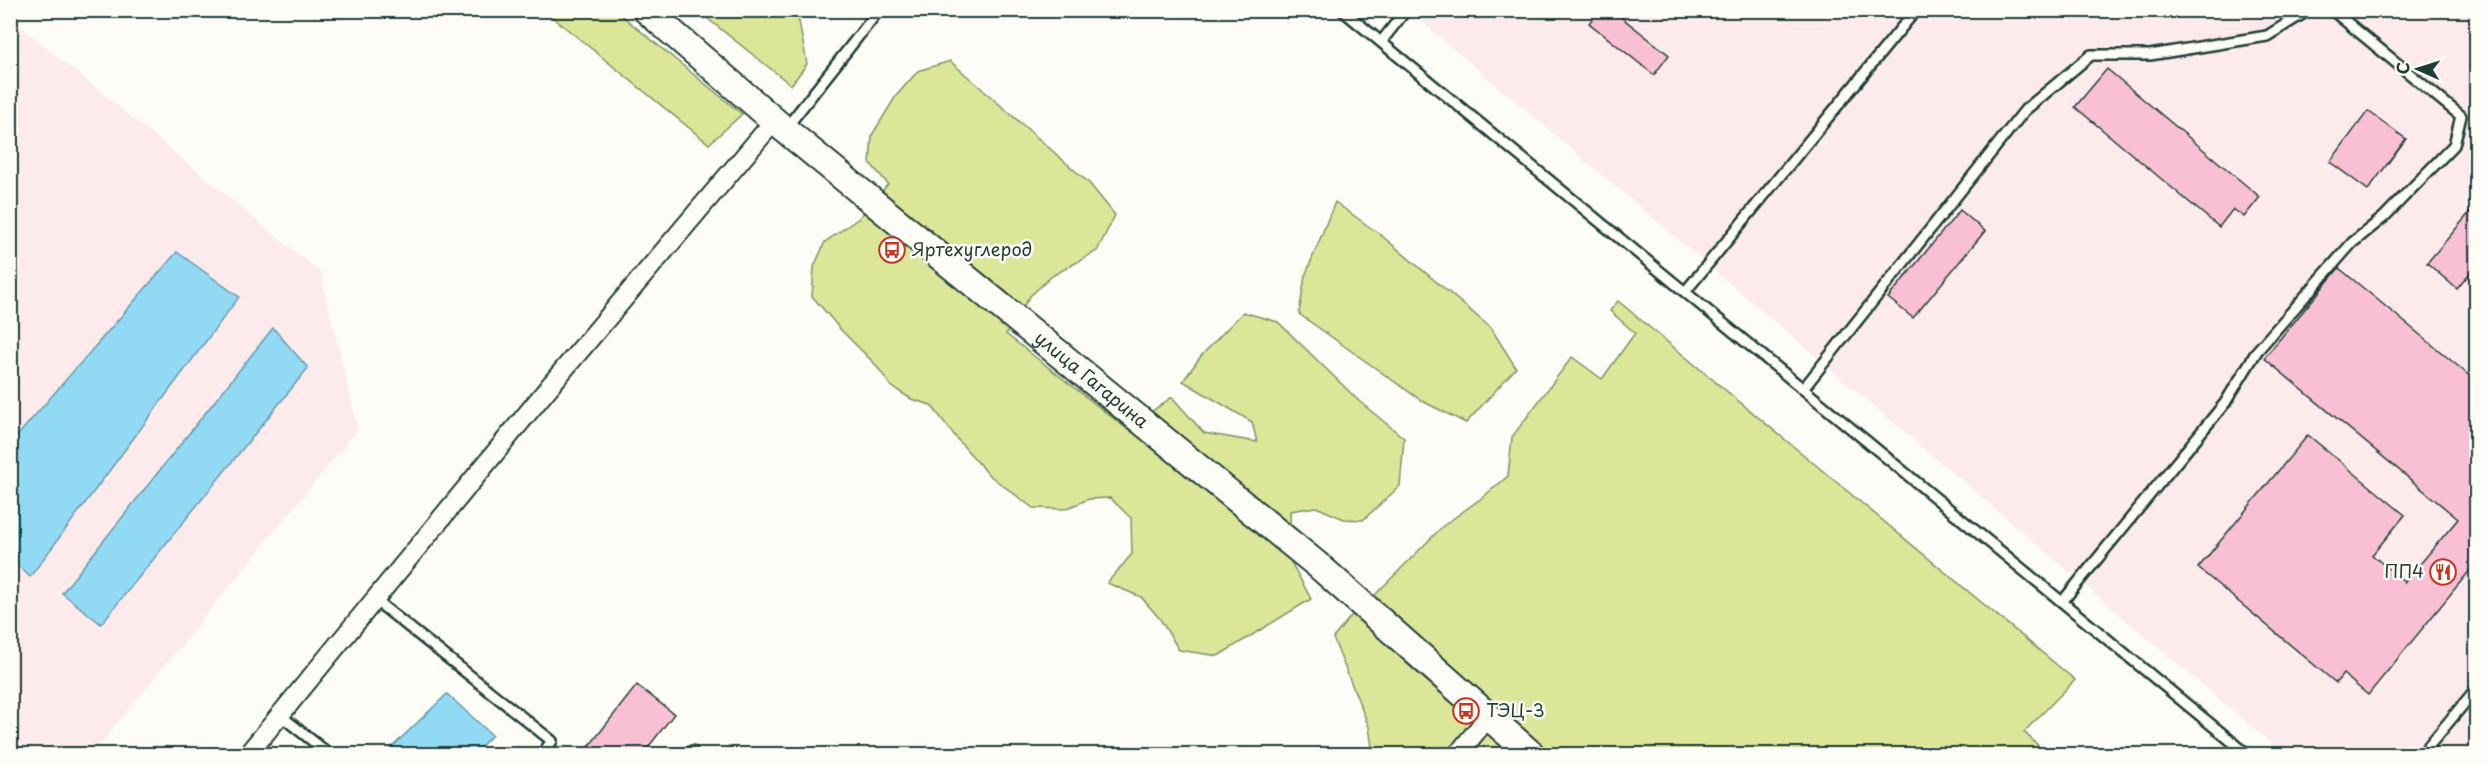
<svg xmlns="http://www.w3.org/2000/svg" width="2487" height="765" viewBox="0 0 2487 765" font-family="'Playpen Sans',sans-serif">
  <rect width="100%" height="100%" fill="#fdfcf7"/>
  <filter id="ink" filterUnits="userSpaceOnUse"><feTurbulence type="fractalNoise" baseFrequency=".0167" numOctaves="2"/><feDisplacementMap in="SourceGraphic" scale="12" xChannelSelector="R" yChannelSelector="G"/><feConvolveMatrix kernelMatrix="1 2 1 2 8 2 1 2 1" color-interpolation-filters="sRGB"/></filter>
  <g filter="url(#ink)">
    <path fill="#fceaed" d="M1409,11H2476V754H2284Z
      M10,18L320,272L358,429L92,754H11Z"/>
    <path fill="#dbe699" stroke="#7d9266" stroke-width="1.5" d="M545,11H616L742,114L709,144Z
      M698,11H797L807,64L791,85Z
      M950,61L1089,183L1115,215L1097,251L1052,276L1030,296L1006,334L1127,429L1172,397L1204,433L1257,442L1252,422L1183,381L1201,356L1243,312L1278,322L1360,402L1404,438L1400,486L1363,520L1344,519L1316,507L1290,511L1291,562L1311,599L1218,656L1179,650L1160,619L1141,597L1107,583L1132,554L1131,518L1110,498L1089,499L1065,509L1033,508L989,475L958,440L931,405L911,399L891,386L875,364L841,330L812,296L814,267L825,242L859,218L888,184L870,163L872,135L896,96L918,71Z
      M1335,202L1382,236L1491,328L1516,368L1466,423L1422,401L1299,314L1305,276Z
      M1618,301L2075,680L2024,732L2047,754H1548L1374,596L1443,526L1483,497L1508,476L1512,437L1572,357L1602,379L1635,333L1610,311Z
      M1355,611L1406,663L1511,754H1373L1369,727L1333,638Z"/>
    <path fill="#92daf3" stroke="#649ba7" stroke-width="1.5" d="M177,252L239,297L30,577L11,559V443Z
      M273,328L308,368L101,624L62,593Z
      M447,694L492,735L474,754H392L388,751Z"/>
    <path fill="#f9c0d5" stroke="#1f3d34" stroke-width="1.5" d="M1599,10H1612L1669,55L1654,75L1589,23Z
      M2107,69L2260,197L2244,217L2233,209L2219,227L2075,107Z
      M2368,111L2406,139L2368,190L2330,162Z
      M2476,205V266L2457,289L2427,263Z
      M1960,210L1985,231L1913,318L1888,298Z
      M2339,268L2476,381V563L2368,695L2343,674L2336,683L2198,568L2308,435L2405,515L2372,555L2405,582L2458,519L2264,358Z
      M637,685L674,714L643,754H583Z"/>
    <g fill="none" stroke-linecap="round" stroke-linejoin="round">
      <g stroke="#1f3d34" stroke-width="14">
        <path id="lane" d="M1342,10L2247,754
          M1381,42L1406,10
          M786,128L879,10
          M1685,292L1916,10
          M1803,389L2025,110L2091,55H2150L2267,36L2309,10
          M375,600L552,741L542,754
          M2062,602L2225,403L2257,351L2352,243L2384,217L2454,145L2461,116L2332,10
          M280,715L329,754
          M689,754L692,751
          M2422,754L2476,689"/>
      </g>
      <g stroke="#1f3d34" stroke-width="22">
        <path id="street" d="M248,754L554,381L774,121
          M1458,754L1488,717"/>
      </g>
      <g stroke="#1f3d34" stroke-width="30">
        <g id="secondary">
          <path id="s1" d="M646,10L784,129L1320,567L1531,754"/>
        </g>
      </g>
      <use href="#lane" stroke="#fdfcf7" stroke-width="9"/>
      <use href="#street" stroke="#fdfcf7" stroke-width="18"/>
      <use href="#secondary" stroke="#fdfcf7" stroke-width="26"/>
    </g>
  </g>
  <defs>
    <g id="bus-ring" transform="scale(1.35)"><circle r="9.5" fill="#fdfcf7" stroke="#c8321e" stroke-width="1.5"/><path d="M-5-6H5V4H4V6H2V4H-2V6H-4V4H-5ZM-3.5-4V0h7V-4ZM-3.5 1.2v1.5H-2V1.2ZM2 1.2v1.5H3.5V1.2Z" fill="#c8321e"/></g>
    <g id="restaurant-ring" transform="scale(1.35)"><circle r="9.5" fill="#fdfcf7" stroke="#c8321e" stroke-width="1.5"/><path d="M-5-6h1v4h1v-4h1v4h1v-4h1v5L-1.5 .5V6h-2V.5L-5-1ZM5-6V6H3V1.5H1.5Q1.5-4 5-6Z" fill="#c8321e"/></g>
  </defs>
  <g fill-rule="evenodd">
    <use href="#bus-ring" x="892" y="250"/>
    <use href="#restaurant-ring" x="2443" y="572"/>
    <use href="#bus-ring" x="1466" y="711"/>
  </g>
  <g text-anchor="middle" stroke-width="5" stroke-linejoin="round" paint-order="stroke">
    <g font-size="18" fill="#1f3d34" stroke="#fdfcf7" text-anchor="start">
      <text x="912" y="256">Яртехуглерод</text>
      <text x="2424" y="578" text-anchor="end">ПП4</text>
      <text x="1486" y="717">ТЭЦ-3</text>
    </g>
    <g font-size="18" fill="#1f3d34" stroke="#fdfcf7">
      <text dy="6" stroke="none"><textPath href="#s1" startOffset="579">улица Гагарина</textPath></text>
    </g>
  </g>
  <rect width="2487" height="765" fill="none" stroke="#fdfcf7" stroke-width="36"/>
  <rect x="18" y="18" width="2451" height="729" fill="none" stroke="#1f3d34" stroke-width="2" filter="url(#ink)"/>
  <g transform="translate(2418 69) rotate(273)" stroke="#fdfcf7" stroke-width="4.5" paint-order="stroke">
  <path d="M0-4.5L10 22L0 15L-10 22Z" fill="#1f3d34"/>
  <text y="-9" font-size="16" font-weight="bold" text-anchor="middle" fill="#1f3d34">С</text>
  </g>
</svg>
